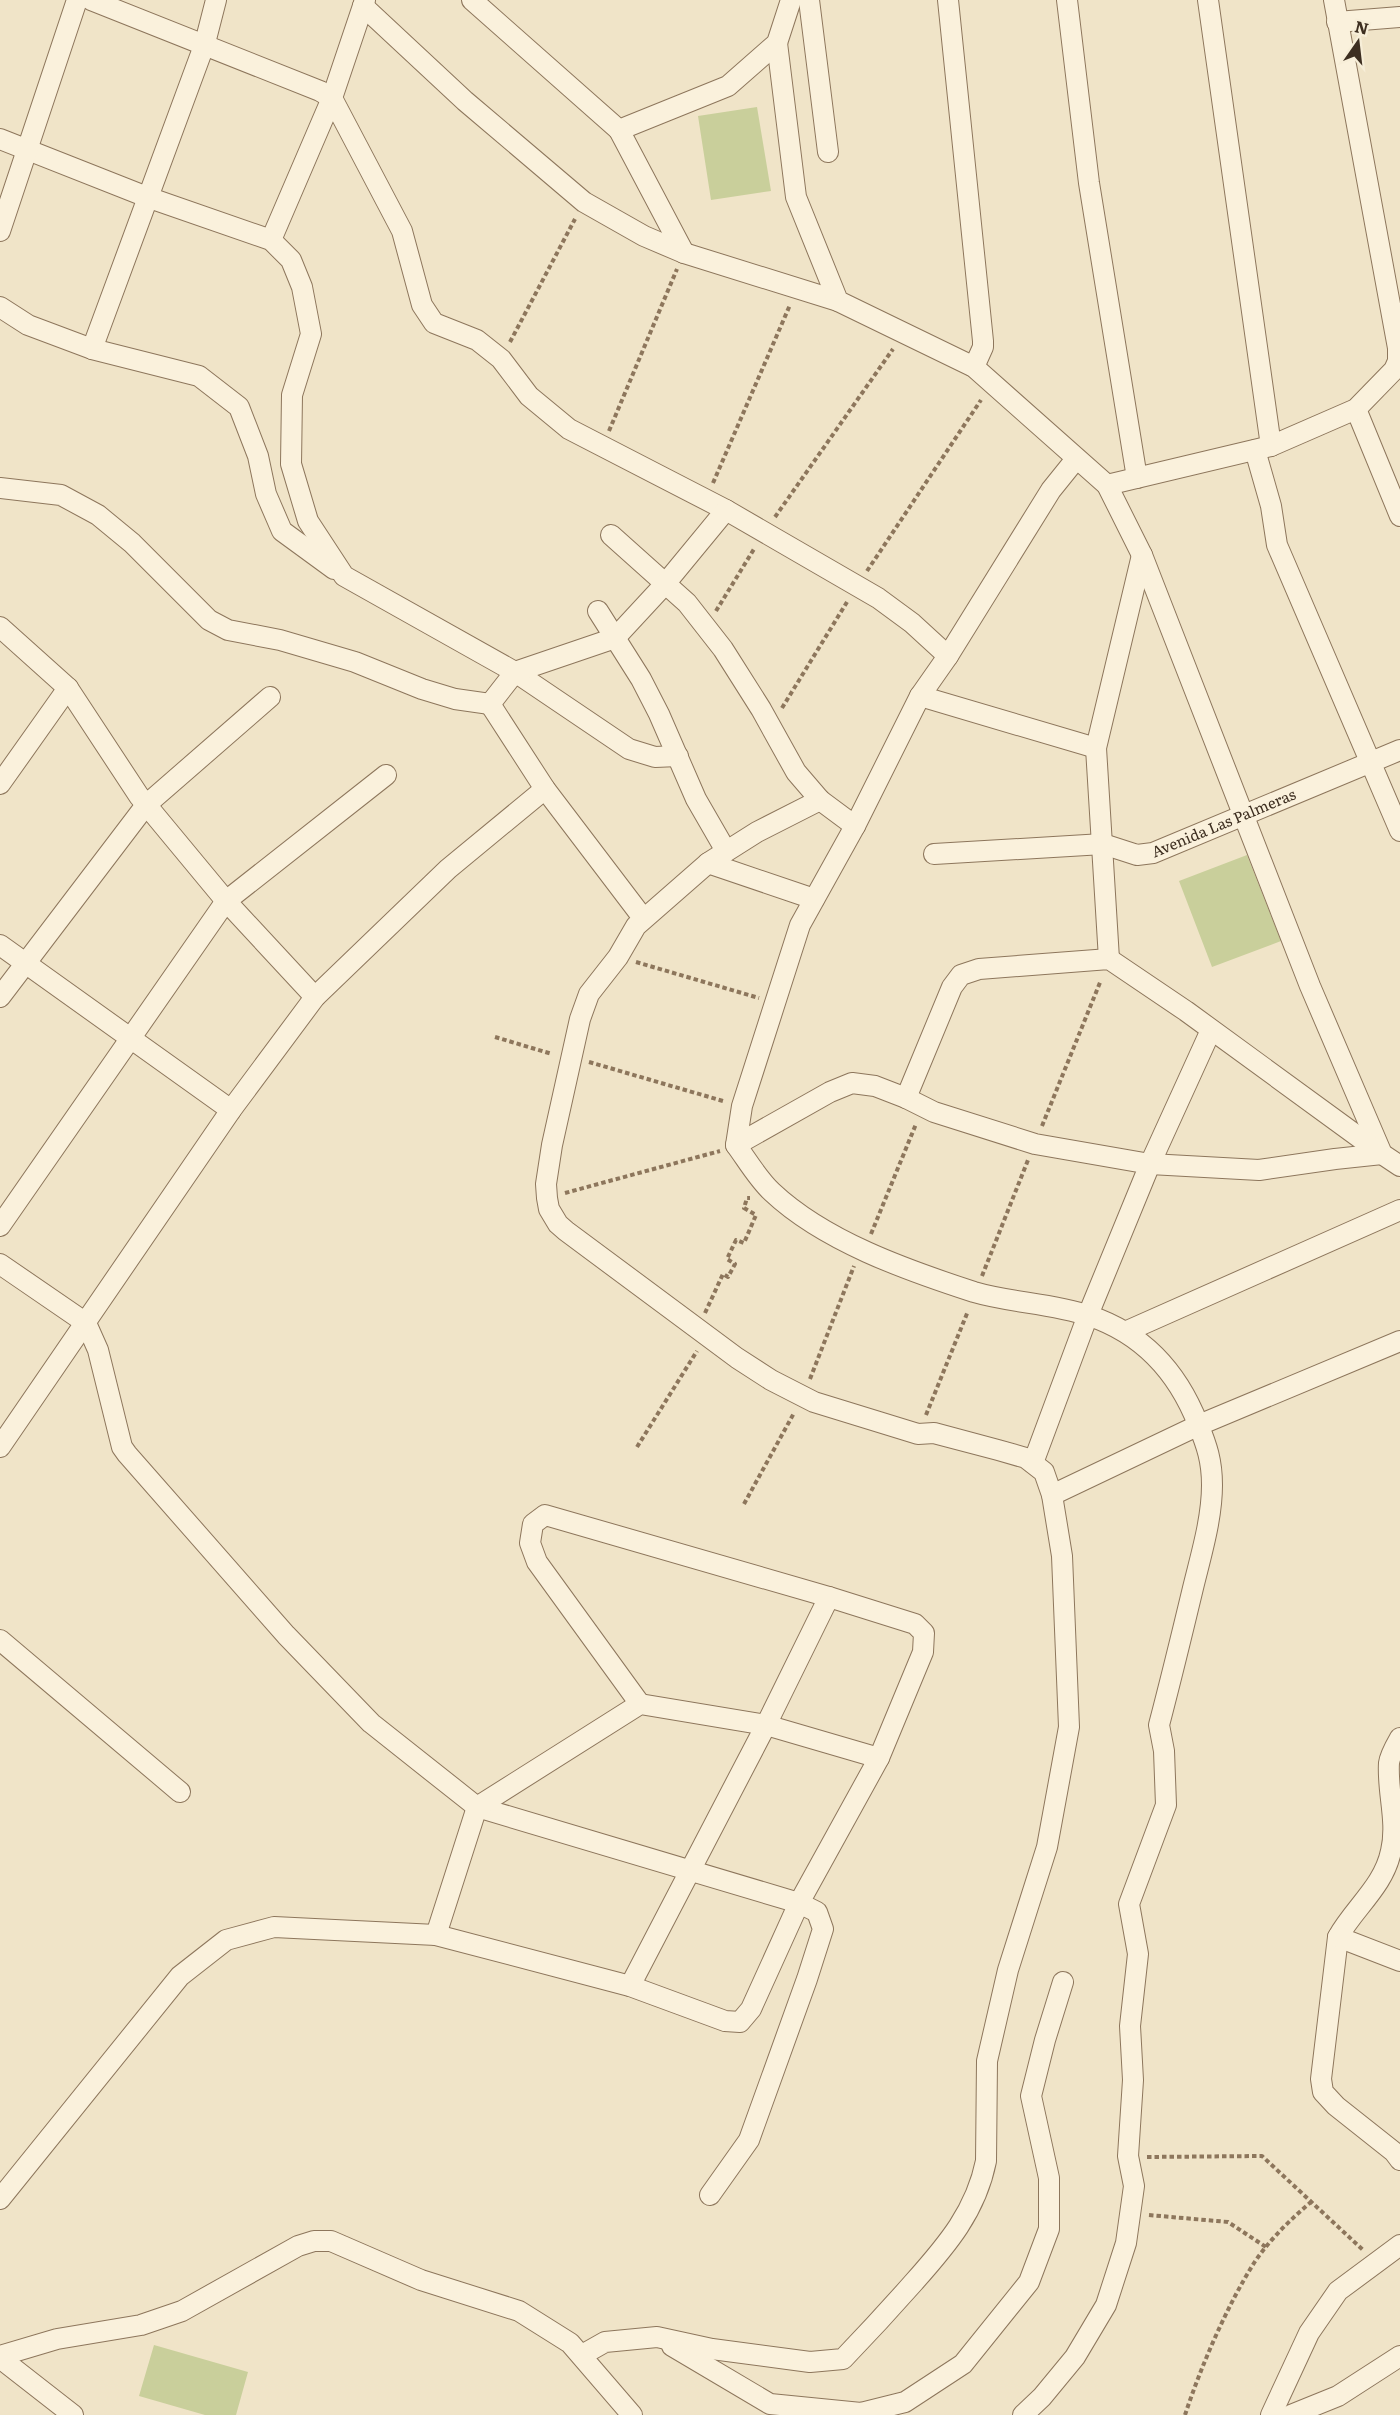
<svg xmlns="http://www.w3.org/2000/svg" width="1400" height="2415" viewBox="0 0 1400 2415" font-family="Literata,serif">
  <rect width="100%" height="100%" fill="#f0e4c8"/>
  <path fill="#c9cf9b" d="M757,107L771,191L711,200L698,116Z
    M1247,855L1281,941L1212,967L1179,881Z
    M154,2345L248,2372L236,2415H205L139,2396Z"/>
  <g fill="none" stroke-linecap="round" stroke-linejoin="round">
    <g stroke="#8d765c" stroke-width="22">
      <g id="street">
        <path d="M91,0L320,91L332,98L402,231L422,305L434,323L477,340L501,359L529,396L569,429L726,510L878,598L912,623L948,656"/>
        <path d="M472,0L619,130L728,86L777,43L791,0"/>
        <path d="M809,0L828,152"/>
        <path d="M948,0L983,341V347L974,367"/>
        <path d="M1067,0L1089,183L1137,478"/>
        <path d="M1208,0L1271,446"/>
        <path d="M363,6L465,101L584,202L644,236L684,253L838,301"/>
        <path d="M1337,22L1400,17"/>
        <path d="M777,43L796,197L838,301L974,367L1107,485L1142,555L1310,986L1382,1154L1400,1166"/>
        <path d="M619,130L684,253"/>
        <path d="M0,139L147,197L271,240L291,260L302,287L311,334L292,395L291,464L308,521L344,576L515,672L629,749L655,757L678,756"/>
        <path d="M0,231L77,0"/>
        <path d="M271,240L332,98L365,0"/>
        <path d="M0,307L28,325L92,349L199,376L239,407L258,456L266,494L282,531L334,569"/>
        <path d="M92,349L205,43L216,0"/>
        <path d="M1356,409L1400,516"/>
        <path d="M1255,450L1271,506L1277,545L1400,831"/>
        <path d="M1107,485L1271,446L1356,409L1394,370L1398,361V348L1334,0"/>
        <path d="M0,488L61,495L98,515L132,543L209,620L228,630L280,640L355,662L422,689L455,699L490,704"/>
        <path d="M611,535L687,603L723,649L761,709L796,772L820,800L855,826"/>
        <path d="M598,611L641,679L659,714L696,799L726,851"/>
        <path d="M0,627L68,688L139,796L226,901L315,997"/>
        <path d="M920,696L1096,748"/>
        <path d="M490,704L515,672L615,638L665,584L726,510"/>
        <path d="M490,704L545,789L643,918"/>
        <path d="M0,784L68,688"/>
        <path id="s1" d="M934,854L1103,844L1137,855L1153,853L1400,750"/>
        <path d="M708,863L814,899"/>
        <path d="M0,945L231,1110"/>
        <path d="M1109,959L1096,748L1142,555"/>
        <path d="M0,997L146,805L270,697"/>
        <path d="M906,1098L952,987L961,975L979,969L1109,959L1186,1011L1382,1154"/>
        <path d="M736,1145L830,1092L852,1083L875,1086L906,1098L934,1112L1035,1144L1150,1164L1259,1170L1335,1159L1382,1154"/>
        <path d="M0,1226L226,901L386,775"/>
        <path d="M0,1264L86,1323L98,1350L122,1447L127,1454L286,1635L371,1723L477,1807L799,1903L817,1912L823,1929L807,1979L749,2140L710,2195"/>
        <path d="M1125,1332L1400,1210"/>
        <path d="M0,1447L231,1110L315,997L448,869L545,789"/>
        <path d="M1033,1463L1088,1315L1150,1164L1211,1030"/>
        <path d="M1052,1495L1199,1425L1400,1341"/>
        <path d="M0,1640L180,1792"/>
        <path d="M1400,1738C1396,1745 1390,1755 1389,1763C1387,1792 1398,1822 1391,1851C1384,1886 1354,1908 1338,1937L1321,2079L1323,2092L1336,2106L1394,2152L1400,2160"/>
        <path d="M436,1935L477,1807L640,1704L766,1725L879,1758"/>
        <path d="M1338,1937L1400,1961"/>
        <path d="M630,1986L766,1725L829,1597"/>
        <path d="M0,2199L180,1976L226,1940L274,1927L436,1935L630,1986L725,2021L740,2022L751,2009L799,1903L879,1758L923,1652L924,1633L915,1624L829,1597L545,1515L533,1524L530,1543L537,1562L640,1704"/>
        <path d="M672,2346L770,2404L861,2413L905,2402L963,2364L1029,2282L1049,2229V2178L1031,2096L1045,2040L1063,1982"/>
        <path d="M582,2355L605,2342L657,2337L712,2349L810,2362L843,2359C867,2334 891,2308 914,2282C947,2245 976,2211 986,2161L987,2061L1008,1970L1047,1847L1069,1727L1062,1556L1052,1495L1044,1472L1026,1458L998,1450L934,1433L918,1434L814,1402L771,1380L737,1358L566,1231L558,1224L549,1209L547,1198L546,1184L552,1145L580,1019L589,994L618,957L636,926L708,863L757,832L820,800"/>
        <path d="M0,2356L57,2339L141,2325L182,2311L298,2246L314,2241H331L421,2280L519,2311L570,2343L632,2415"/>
        <path d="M0,2358L73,2415"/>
        <path d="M1023,2415L1042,2397L1075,2357L1106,2305L1126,2243L1134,2186L1128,2156L1133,2080L1130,2026L1138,1954L1129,1904L1166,1805L1164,1751L1159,1725C1171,1679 1182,1634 1193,1588C1201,1555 1212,1519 1212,1485C1212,1461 1207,1446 1198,1424C1178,1373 1143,1334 1090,1316C1052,1303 1011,1303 974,1292C906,1270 824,1241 772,1192C758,1179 747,1160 736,1145L742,1106L800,925L855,826L920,696L948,656L1051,490L1076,459"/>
        <path d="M1271,2415L1309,2333L1338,2291L1400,2245"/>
        <path d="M1291,2415L1338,2396L1400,2356"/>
      </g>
    </g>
    <path stroke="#8d765c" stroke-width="4" stroke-dasharray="4.5 3" stroke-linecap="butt" d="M510,342L575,219
      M609,431L677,269
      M713,483L790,305
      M775,517L893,349
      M867,571L981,400
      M716,611L754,549
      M782,708L847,602
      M636,962L759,998
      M495,1037L552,1054
      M589,1062L723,1101
      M1042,1126L1101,980
      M565,1193L720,1151
      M871,1234L916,1124
      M982,1276L1028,1160
      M705,1313L723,1274L728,1277L735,1264L727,1259L736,1240L744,1243L756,1215L744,1208L747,1198H750
      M810,1379L854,1266
      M926,1415L968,1311
      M637,1447L697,1351
      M744,1504L794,1413
      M1147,2157L1262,2156L1363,2250
      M1149,2215L1228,2222L1266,2247
      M1185,2415C1201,2366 1227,2306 1254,2263C1270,2239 1290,2220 1311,2202"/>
    <use href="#street" stroke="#faf1dc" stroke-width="20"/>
  </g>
  <g text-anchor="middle" stroke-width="4.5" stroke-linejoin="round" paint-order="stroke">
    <g font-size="15" fill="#3d2e20" stroke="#f7eed8">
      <text dy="5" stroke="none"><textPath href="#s1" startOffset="298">Avenida Las Palmeras</textPath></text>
    </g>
  </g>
  <g transform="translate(1358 42) rotate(14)" stroke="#f7eed8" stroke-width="4.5" paint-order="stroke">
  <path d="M0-4.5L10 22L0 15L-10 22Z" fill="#3d2e20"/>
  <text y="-9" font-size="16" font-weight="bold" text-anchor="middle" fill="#3d2e20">N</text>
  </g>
</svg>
